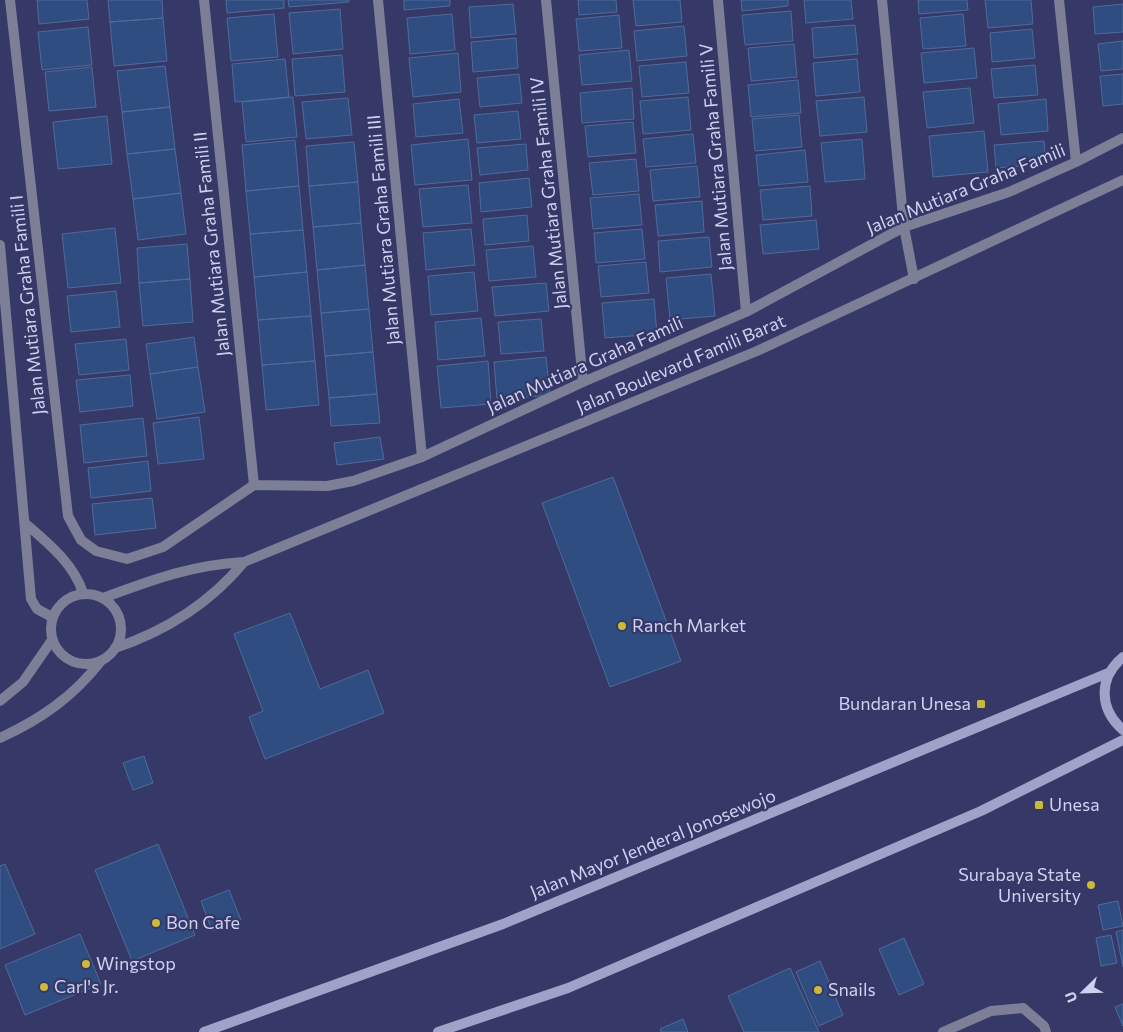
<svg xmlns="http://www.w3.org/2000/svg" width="1123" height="1032" viewBox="0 0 1123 1032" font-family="Commissioner,sans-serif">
  <rect width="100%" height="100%" fill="#363867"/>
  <path fill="#2f4d81" stroke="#4f6b9a" d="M37,0H87L89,19L39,24Z
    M108,0H162L163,18L110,22Z
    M226,0H284V8L227,13Z
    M288,0H349V2L289,7Z
    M404,0H450V6L404,10Z
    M578,0H616L617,12L579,15Z
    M633,0H680L682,22L636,26Z
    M741,0H788V6L742,11Z
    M804,0H851L853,19L806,23Z
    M918,0H967L968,10L919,14Z
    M985,0H1031L1033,24L988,28Z
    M513,4L516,34L471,38L469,7Z
    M1123,4V32L1095,34L1093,7Z
    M340,9L343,49L293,54L289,13Z
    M791,11L793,41L745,45L742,15Z
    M274,14L278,57L231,61L227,18Z
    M452,14L455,50L410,54L407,18Z
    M963,14L966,46L923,49L920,18Z
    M619,15L622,48L579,51L576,19Z
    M163,18L167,61L114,66L110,22Z
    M855,25L858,54L814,58L812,28Z
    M684,26L687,56L637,61L634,31Z
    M88,27L92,65L42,70L38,32Z
    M1032,29L1035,58L992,62L990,33Z
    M516,38L518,68L473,72L471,42Z
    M1123,41V69L1101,71L1098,44Z
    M794,44L797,77L751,81L748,48Z
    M974,48L977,78L924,83L921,53Z
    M629,50L632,81L582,85L579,55Z
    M458,53L461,92L413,97L409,58Z
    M342,55L345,92L295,96L292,59Z
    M285,59L289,97L235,102L232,64Z
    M857,59L860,92L816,96L813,63Z
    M686,62L689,93L642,97L639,66Z
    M1035,65L1038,95L994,98L991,69Z
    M165,66L170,107L122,112L117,71Z
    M92,67L96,107L49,111L45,72Z
    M519,74L522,103L480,107L477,78Z
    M1123,74V104L1103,106L1100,76Z
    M798,80L801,113L751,117L748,85Z
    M632,88L634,119L582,123L580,93Z
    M970,88L974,123L927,128L923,92Z
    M293,97L297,137L246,142L242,102Z
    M688,97L691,130L643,134L640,101Z
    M864,97L867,132L820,136L816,101Z
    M348,98L352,135L306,139L302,102Z
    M459,99L463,133L416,137L413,104Z
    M1046,99L1048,131L1001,135L998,104Z
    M170,107L175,149L127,154L122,112Z
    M518,111L521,139L477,143L474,115Z
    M799,115L802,147L755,151L752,119Z
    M107,116L112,164L58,169L53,122Z
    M633,122L636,153L588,157L585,126Z
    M984,131L988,172L933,177L929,136Z
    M693,134L696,163L646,167L643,139Z
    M468,139L472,180L415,185L411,145Z
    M862,139L865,179L825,182L821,143Z
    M295,140L299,186L246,191L242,145Z
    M1044,141L1046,164L996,168L994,145Z
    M354,142L358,182L309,186L306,146Z
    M526,144L528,170L480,175L477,148Z
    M175,149L181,193L133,199L127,154Z
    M805,150L808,182L759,186L756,155Z
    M636,159L639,191L593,195L589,163Z
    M697,166L700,197L653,201L650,170Z
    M529,178L532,207L481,212L479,183Z
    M358,182L361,223L313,227L309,186Z
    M468,185L472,223L423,227L419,189Z
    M299,186L303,230L250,234L246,191Z
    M810,186L812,216L763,220L760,190Z
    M181,193L186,234L138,240L133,199Z
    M639,194L642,225L593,229L590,198Z
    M702,201L704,232L658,236L655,205Z
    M527,215L529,241L485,245L483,219Z
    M816,220L819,249L763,254L760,225Z
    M361,223L365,265L317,270L313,227Z
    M115,228L121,283L68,288L62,234Z
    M471,229L475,265L426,270L423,233Z
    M642,229L645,259L596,263L594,233Z
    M303,230L307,272L254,277L250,234Z
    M709,237L712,267L660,272L658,241Z
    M187,244L190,279L139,283L137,248Z
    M533,246L536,277L489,281L486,250Z
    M646,262L649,293L601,297L598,266Z
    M365,265L369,309L321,313L317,270Z
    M307,272L311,316L258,320L254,277Z
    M474,272L478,311L431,315L428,276Z
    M711,274L715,316L670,320L666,278Z
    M190,279L193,322L143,326L139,283Z
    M546,283L549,311L495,316L492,287Z
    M116,291L120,327L71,332L67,296Z
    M654,299L657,334L605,338L602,303Z
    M369,309L373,352L325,356L321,313Z
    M311,316L315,361L262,365L258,320Z
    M481,318L485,356L438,360L435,322Z
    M541,319L544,351L501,354L498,322Z
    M194,337L198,367L150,374L146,344Z
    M126,339L129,370L79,375L75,344Z
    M373,352L377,394L329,398L325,356Z
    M546,357L550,395L497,400L494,362Z
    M315,361L319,405L266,410L262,365Z
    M488,361L491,404L441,408L437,366Z
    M198,367L205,412L157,419L150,374Z
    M130,375L133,406L80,412L76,380Z
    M377,394L380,423L331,426L329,398Z
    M199,417L204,459L158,464L153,423Z
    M143,418L147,456L84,463L80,425Z
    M380,437L384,459L337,465L334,443Z
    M148,461L151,491L91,498L88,468Z
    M613,477L681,661L610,687L542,503Z
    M152,498L156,528L95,535L92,504Z
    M290,613L320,689L368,670L384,713L265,759L249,717L263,711L234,634Z
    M144,756L153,783L133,790L123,763Z
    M158,844L195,935L132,961L95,870Z
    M5,864L35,934L0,949V866Z
    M229,890L241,920L212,931L201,901Z
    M1118,901L1123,926L1103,930L1098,905Z
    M1123,930V967L1116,932Z
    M80,934L101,984L25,1015L5,965Z
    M1111,935L1117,963L1101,966L1096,938Z
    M904,938L924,984L899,995L879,949Z
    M820,961L843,1015L819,1026L796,972Z
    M790,968L819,1032H744L728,996Z
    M1123,1004V1026L1115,1007Z
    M683,1019L688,1032H661L660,1029Z"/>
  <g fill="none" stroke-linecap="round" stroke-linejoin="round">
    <path stroke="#7d7f97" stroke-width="10" d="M10,0L68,516L81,540L96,551L127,559L163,547L254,485L327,486L353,481L422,457L583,382L746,312L904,227L1009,192L1076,162L1123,138
      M204,0L254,485
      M378,0L422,457
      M546,0L583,382
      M718,0L746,312
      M882,0L904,227L914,279
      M1059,0L1076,162
      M943,1032L991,1011L1023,1008L1044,1026L1046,1032"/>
    <path stroke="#7d7f97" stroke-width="10" d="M0,245L31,599L37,609L52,617
      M26,524C48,543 74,564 83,593
      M51 629a35 35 0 1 1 70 0a35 35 0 1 1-70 0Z
      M103,598C152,580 191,565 244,562L757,351L1123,180
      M115,648C166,631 210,603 244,562
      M0,701L23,682L52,640
      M0,738C41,719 73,697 101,661"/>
    <path stroke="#9fa3c9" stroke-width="10" d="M1123,657C1098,678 1099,709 1123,730
      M204,1032L503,924L1108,673
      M438,1032L568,988L981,811L1123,740"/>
  </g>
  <g fill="#ccb938" stroke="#363867" stroke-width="2">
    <circle cx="622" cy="626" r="5"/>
    <rect x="976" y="699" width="10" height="10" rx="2.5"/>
    <rect x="1034" y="800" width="10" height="10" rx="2.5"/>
    <circle cx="1091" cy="885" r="5"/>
    <circle cx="156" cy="923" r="5"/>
    <circle cx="86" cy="964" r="5"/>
    <circle cx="44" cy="987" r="5"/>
    <circle cx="818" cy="990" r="5"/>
  </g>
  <g text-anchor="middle" stroke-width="4.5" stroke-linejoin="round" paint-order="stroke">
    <g font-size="18" fill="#ced1ef" stroke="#363867">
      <text transform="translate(716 157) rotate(-95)" y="6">Jalan Mutiara Graha Famili V</text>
      <text transform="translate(966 189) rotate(-22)" y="6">Jalan Mutiara Graha Famili</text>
      <text transform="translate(549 193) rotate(-96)" y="6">Jalan Mutiara Graha Famili IV</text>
      <text transform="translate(384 230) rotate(-95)" y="6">Jalan Mutiara Graha Famili III</text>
      <text transform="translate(212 244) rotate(-96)" y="6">Jalan Mutiara Graha Famili II</text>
      <text transform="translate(28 305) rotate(-96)" y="6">Jalan Mutiara Graha Famili I</text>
      <text transform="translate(681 364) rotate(-23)" y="6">Jalan Boulevard Famili Barat</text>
      <text transform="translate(585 365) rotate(-24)" y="6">Jalan Mutiara Graha Famili</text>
      <text transform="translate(653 844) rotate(-22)" y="6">Jalan Mayor Jenderal Jonosewojo</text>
    </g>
    <g font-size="18" fill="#ced1ef" stroke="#363867" text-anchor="start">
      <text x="632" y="632">Ranch Market</text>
      <text x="971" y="710" text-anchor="end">Bundaran Unesa</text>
      <text x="1049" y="811">Unesa</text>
      <text x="1081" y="881" text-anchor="end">Surabaya State<tspan x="1081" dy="21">University</tspan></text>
      <text x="166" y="929">Bon Cafe</text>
      <text x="96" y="970">Wingstop</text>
      <text x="54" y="993">Carl's Jr.</text>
      <text x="828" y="996">Snails</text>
    </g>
  </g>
  <g transform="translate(1083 992) rotate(247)" stroke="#363867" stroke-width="4" paint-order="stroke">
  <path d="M0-4L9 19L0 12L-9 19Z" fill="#ced1ef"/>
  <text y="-8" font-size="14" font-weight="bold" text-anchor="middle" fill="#ced1ef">U</text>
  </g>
</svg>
